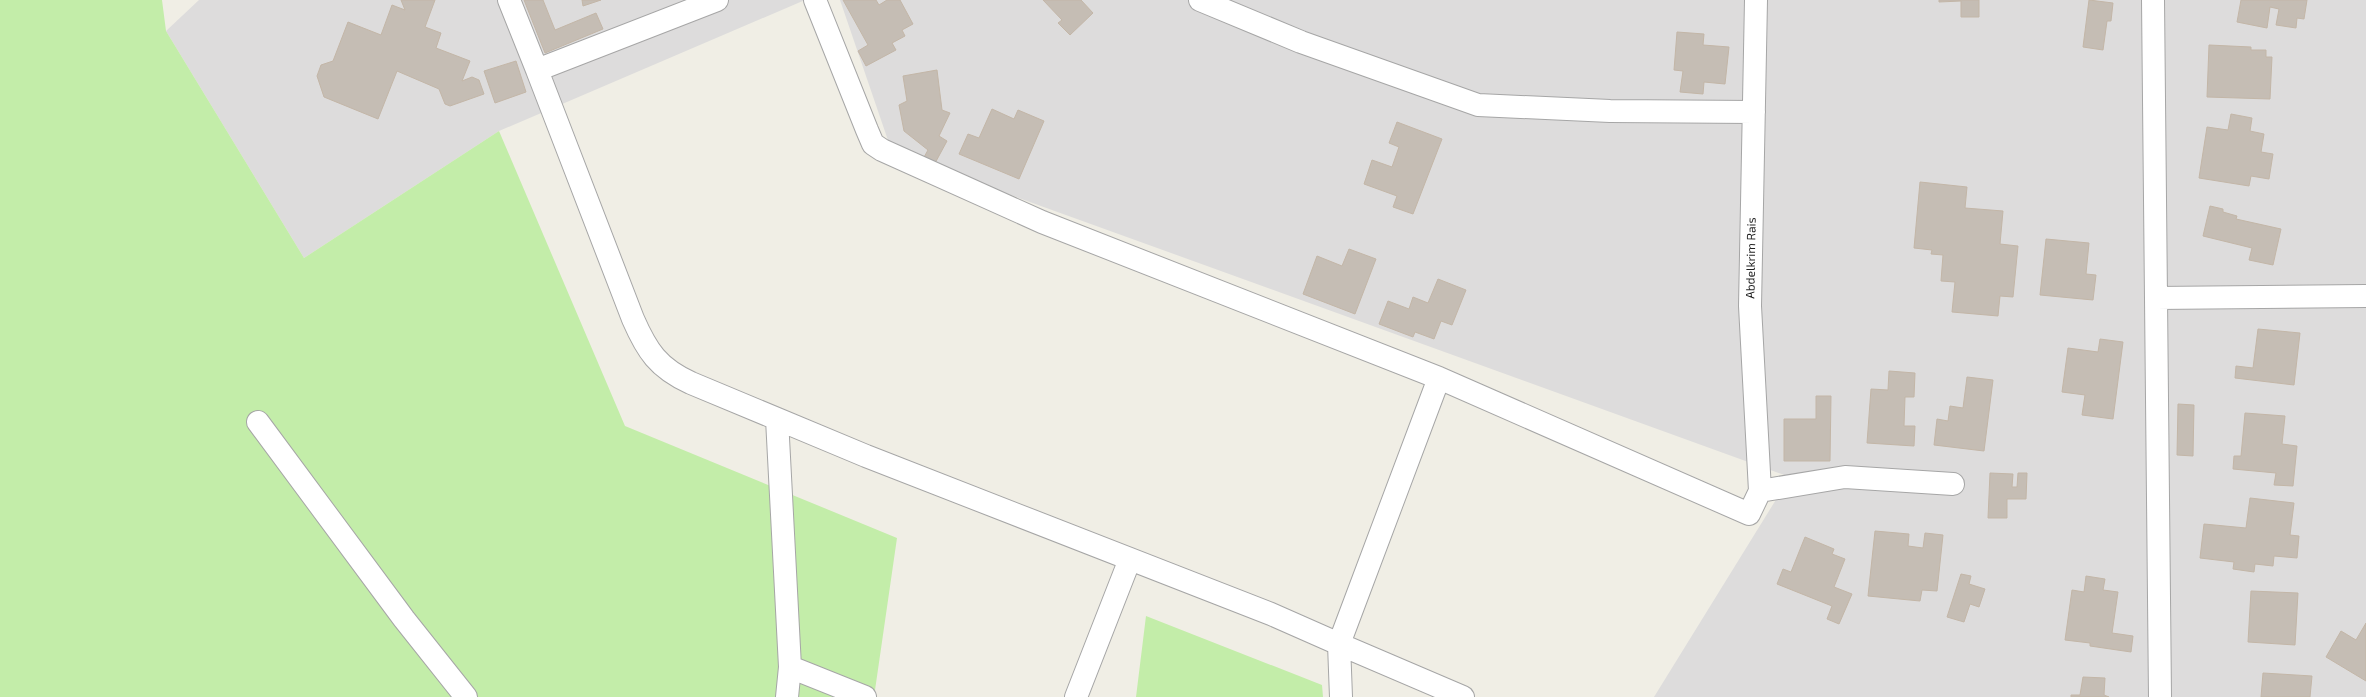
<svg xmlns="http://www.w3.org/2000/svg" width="2366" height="697" viewBox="0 0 2366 697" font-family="'Exo 2',sans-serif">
  <rect width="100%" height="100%" fill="#f0eee5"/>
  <path fill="#dddcdc" d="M199,0H805L499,131L304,258L166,31Z
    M840,0H2366V697H1654L1790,477L892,152Z"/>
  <path fill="#c3eda9" d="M0,0H162L166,31L304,258L499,131L625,426L897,538L874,697H0Z
    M1146,616L1322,685L1323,697H1136Z"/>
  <path fill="#c5bdb4" stroke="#c3b6a7" d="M401,0H435L425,27L441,33L436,48L470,61L462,81L472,77L479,80L484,94L450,106L445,104L439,89L397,71L378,119L324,97L317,76L321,65L333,61L348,22L381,35L392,5L405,10Z
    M524,0H543L555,30L596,13L603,29L545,53Z
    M582,0H601L583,6Z
    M843,0H876L879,5L887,0H900L913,24L902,30L905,36L892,43L896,50L866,66L858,51L868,45Z
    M1043,0H1081L1093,13L1070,35L1058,23L1062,20Z
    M1939,0H1979V17H1961V1L1939,2Z
    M2089,0L2113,3L2111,21H2107L2103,50L2083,47Z
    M2241,0H2307L2304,19L2297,18L2296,28L2276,25L2279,9L2270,7L2267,28L2237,22Z
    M1677,32L1704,34L1703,45L1729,47L1725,84L1704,82L1703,94L1680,92L1683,71L1674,70Z
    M2209,45L2251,47V50H2266V57H2272L2270,99L2207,97Z
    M516,61L526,92L495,103L484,71Z
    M937,70L942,110L950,113L939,136L947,141L934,165L923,159L928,150L904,131L899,105L907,101L903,76Z
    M992,109L1014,119L1018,110L1044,121L1019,179L959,154L968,134L979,138Z
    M2231,114L2252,118L2250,131L2264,134L2261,152L2273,154L2269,179L2251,176L2249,186L2199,178L2207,127L2228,130Z
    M1397,122L1442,139L1413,214L1393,207L1397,196L1364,184L1372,160L1392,167L1399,147L1389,143Z
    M1920,182L1967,187L1965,208L2003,211L2000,244L2018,246L2013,297L2000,296L1998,316L1952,312L1955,282L1941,281L1943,255L1931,254L1932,250L1914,248Z
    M2210,206L2223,209V212L2237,216L2236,219L2281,229L2273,265L2249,260L2252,248L2203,236Z
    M2046,239L2089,243L2086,274L2096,275L2093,300L2040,295Z
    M1349,249L1376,259L1355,314L1303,294L1317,256L1342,266Z
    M1438,279L1466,290L1452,325L1441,321L1434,339L1415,332L1413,337L1379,324L1388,301L1409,309L1413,297L1428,303Z
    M2258,329L2300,333L2294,385L2235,378L2236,366L2253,368Z
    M2100,339L2123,342L2113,419L2082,415L2085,395L2062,392L2068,348L2098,352Z
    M1889,371L1915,373L1914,397H1905L1904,426H1915L1914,446L1867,443L1871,389L1888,390Z
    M1967,377L1993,380L1984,451L1934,445L1937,419L1948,421L1950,406L1963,408Z
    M1816,396H1831L1830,461H1784V419H1816Z
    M2178,404L2194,405L2193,456L2177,455Z
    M2245,413L2285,416L2282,444L2297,446L2293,486L2274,485L2276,473L2233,469L2234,456H2241Z
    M1990,473L2013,474L2012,487H2017L2018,473H2027L2026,499H2007V518H1988Z
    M2250,498L2294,503L2290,535L2299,536L2297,558L2274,556L2273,566L2255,564L2254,572L2233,569L2234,562L2200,558L2204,524L2246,528Z
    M1875,531L1909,534L1908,546L1923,548L1925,533L1943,535L1937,591L1922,590L1920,601L1868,596Z
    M1805,537L1834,549L1832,554L1845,559L1834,587L1852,594L1839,624L1827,619L1832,606L1777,584L1783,569L1791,572Z
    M1961,574L1971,576L1969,584L1985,589L1979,607L1970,604L1964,622L1947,617Z
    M2086,576L2105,579L2103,590L2118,592L2112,633L2133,636L2131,652L2090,646V643L2065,640L2072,590L2084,592Z
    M2251,591L2298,593L2295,645L2248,642Z
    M2366,623V681L2326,657L2341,631L2356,640Z
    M2263,673L2312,676L2310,697H2261Z
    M2083,677L2105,678L2104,695L2109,697H2071V695H2080Z"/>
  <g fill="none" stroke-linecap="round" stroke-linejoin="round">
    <g stroke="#a6a6a6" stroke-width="24">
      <path id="minor" d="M509,0L537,70L717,0
        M815,0L867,130L873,144L882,150L1042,222L1439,378L1749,514L1760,491L1750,306L1756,0
        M1200,0L1301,42L1478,105L1610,111L1754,112
        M2153,0L2160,697
        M537,70L633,319C647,351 658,368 691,383L866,456L1271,614L1339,644L1341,697
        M2156,298L2366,296
        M1439,378L1339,644L1463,697
        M777,419L790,667L787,697
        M258,422L404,619L466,697
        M1760,491L1845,477L1953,484
        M790,667L865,697
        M1076,697L1130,559"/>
    </g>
    <use href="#minor" stroke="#fff" stroke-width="22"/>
  </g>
  <g text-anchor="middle" stroke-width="3" stroke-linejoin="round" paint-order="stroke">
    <g font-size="12" fill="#1f1f1f" stroke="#fff">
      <text transform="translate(1751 258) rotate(-89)" y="4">Abdelkrim Rais</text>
    </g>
  </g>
</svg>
